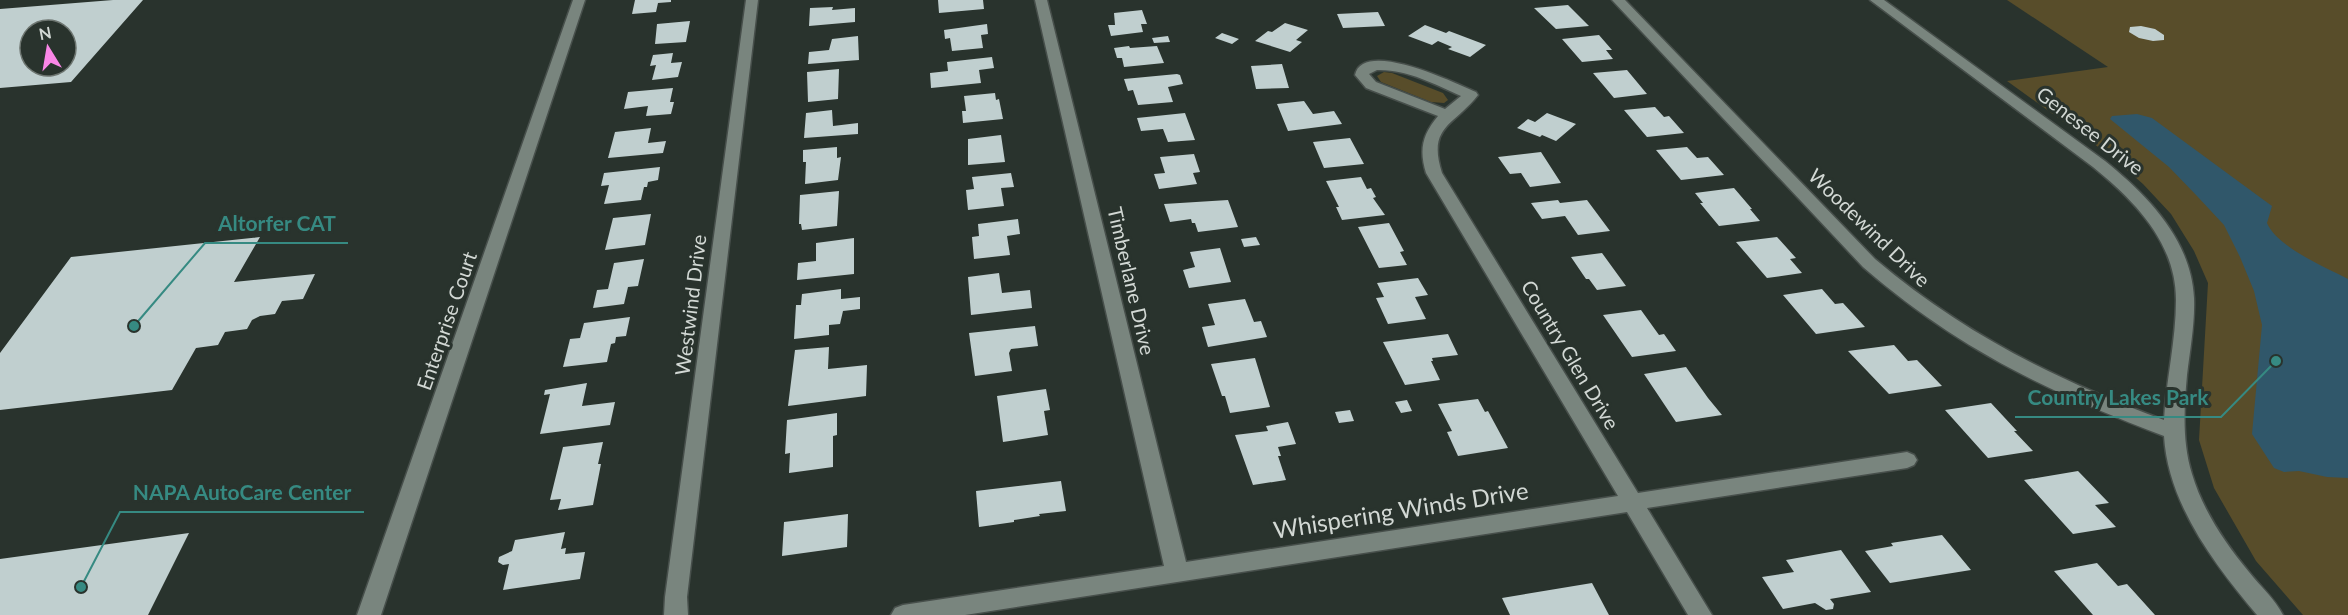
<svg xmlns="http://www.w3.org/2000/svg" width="2348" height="615" viewBox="0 0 2348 615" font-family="Lato,sans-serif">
  <rect width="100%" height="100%" fill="#29332d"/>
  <path fill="#584d2a" d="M2007,0H2348V615H2303L2256,561L2214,488L2199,440L2208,283L2194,251L2171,214L2143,184L2112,157L2007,81L2108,67Z
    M1384,72L1392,73L1443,93L1448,100L1444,103L1431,102L1381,82L1377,76Z"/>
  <path fill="#30576a" d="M2137,114L2152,118L2261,198L2272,206L2267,223C2277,247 2325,267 2348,279V478L2327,477L2299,471L2284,472L2274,468L2252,434L2262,325L2254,291L2240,257L2224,225L2197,196L2169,167L2110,119L2112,116Z"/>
  <path fill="#c0cfcf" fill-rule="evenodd" d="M113,0H143L71,82L0,88V9ZM30,30H66V66H30Z
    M635,0H671V2L658,3L656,12L632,14Z
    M938,0H983L984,9L939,13Z
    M1568,5L1589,26L1556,29L1534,8Z
    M833,7L832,10L855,8V22L809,26L810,8Z
    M1142,10L1147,24H1141L1143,32L1111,36L1108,25H1115L1114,13Z
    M1378,12L1385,26L1343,28L1337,14Z
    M690,21L686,42L655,44L657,24Z
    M1285,23L1308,30L1296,40L1302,42L1290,52L1255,41L1268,31L1272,32Z
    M987,24L988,34L981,35L983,48L952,51L950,38L945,39L944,30Z
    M1425,25L1446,33L1449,31L1486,45L1470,57L1448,49L1452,47L1438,41L1432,45L1408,36Z
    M2141,26L2155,29L2164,35V40L2153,41L2139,38L2129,32L2130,27Z
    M1222,33L1239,39L1232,44L1215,38Z
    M1599,35L1612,50H1606L1613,59L1582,62L1562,39Z
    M858,36L859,60L808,64L809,52L829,50L832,39Z
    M1168,36L1170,42L1154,43L1152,38Z
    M1129,46L1130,48L1157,46L1164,63L1124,67L1122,58H1117L1114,48Z
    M673,53L671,63L682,62L678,77L652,80L656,65L650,66L653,55Z
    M992,57L994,68L979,70L981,83L931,88L930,73L948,71L947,62Z
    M1282,64L1289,88L1256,89L1251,66Z
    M839,69L838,99L808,102L807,72Z
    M1627,70L1647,94L1614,98L1593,73Z
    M1177,74L1180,75L1183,84L1168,87L1173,102L1138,105L1133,90L1128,91L1124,79Z
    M673,88L670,102H674L671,114L646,116L648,106L624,109L628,92Z
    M995,93L996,100L999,99L1003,119L963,123L962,111H966L964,96Z
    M1304,101L1313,114L1334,111L1342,124L1288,131L1277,104Z
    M1655,107L1664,117L1669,116L1684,133L1647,137L1624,110Z
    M832,110L833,126L858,123V134L804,138L806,113Z
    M1185,113L1195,140L1168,142L1163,129L1141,131L1137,118Z
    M1547,113L1576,124L1556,141L1542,135L1540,137L1517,128L1528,119L1535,122Z
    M651,128L648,143L666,141L663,153L608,158L615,132Z
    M1001,135L1005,162L968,165V139Z
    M1350,138L1364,164L1324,168L1313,142Z
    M837,147V158L841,157L838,180L805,184L806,162H803V150Z
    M1687,147L1697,158L1708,157L1724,175L1681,180L1656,150Z
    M1541,152L1561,183L1530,187L1521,173L1510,174L1498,157Z
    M1194,154L1200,172L1193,173L1197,184L1159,189L1154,174L1165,173L1160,157Z
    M660,167L658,180L648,182L647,187H644L641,200L604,204L609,185L601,186L604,173Z
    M1011,173L1014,187L1001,188L1004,206L968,210L966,190L974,189L972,177Z
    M1361,177L1367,189L1371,188L1376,197L1373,198L1385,215L1342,220L1336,207H1339L1326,181Z
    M1734,188L1752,209H1750L1760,221L1719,226L1700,203H1703L1695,193Z
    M839,191L837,226L802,230L801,224H799L800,195Z
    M1228,200L1238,227L1198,232L1195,223H1192L1191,219L1170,222L1164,204Z
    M1558,200L1560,203L1587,200L1610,231L1578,235L1565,216L1542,219L1531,203Z
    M651,214L645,245L605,250L613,218Z
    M1018,219L1020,234L1007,236L1010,255L974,259L972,237L979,236L978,224Z
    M1389,223L1404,251L1400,252L1407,265L1379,268L1358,227Z
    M260,237L234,282L315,274L303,299L282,301L275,314L260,316L252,320L247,329L225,332L218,345L196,348L172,390L0,410V353L71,257Z
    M1256,237L1260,245L1244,247L1241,239Z
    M1777,237L1796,258L1790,259L1802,273L1767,278L1736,242Z
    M854,238V274L797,280L798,263L816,261V243Z
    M1220,248L1231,282L1189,288L1183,270L1195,267L1190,252Z
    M1602,253L1626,286L1597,290L1589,279H1586L1571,257Z
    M644,259L638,286L628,287L624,304L593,308L597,290L608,289L614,263Z
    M999,273L1002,293L1030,290L1032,308L971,315L968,277Z
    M1418,278L1428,295L1415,297L1426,319L1388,324L1376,298L1384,297L1377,283Z
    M841,289V299L860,297V309L843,311L840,324L829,325V335L794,339L796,305H801L802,294Z
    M1822,289L1835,304L1843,303L1865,327L1816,334L1783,295Z
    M1245,299L1254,322L1261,321L1267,337L1208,347L1202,327L1215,325L1208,304Z
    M1641,310L1659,335L1664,334L1676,351L1632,357L1603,315Z
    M630,317L626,336L616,337L615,343L611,344L607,362L563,367L570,339L580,338L584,323Z
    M1035,326L1038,346L1011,349L1009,353L1012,371L975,376L969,333Z
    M1448,334L1458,355L1432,358L1433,361H1431L1440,380L1405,385L1383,342Z
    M1894,345L1908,361L1917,360L1942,386L1889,394L1848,351Z
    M829,347L828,369L867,365L866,396L788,406L795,350Z
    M1255,358L1270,407L1230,413L1225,396H1222L1211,364Z
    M1686,367L1708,398L1722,415L1676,422L1644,374Z
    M587,383L582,406L615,402L610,425L540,434L550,394L544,395L545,390Z
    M1046,389L1050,410L1044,411L1048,435L1003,442L997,396Z
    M1478,399L1485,412L1488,411L1508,448L1458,456L1447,432L1452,431L1438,404Z
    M1407,400L1412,411L1401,413L1395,402Z
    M1991,403L2017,431H2014L2033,451L1988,458L1945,410Z
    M1350,410L1354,421L1339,423L1335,412Z
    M837,413V435L833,436V467L789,473L790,453L785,454L787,420Z
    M1288,422L1296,444L1278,447L1281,456H1278L1286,480L1253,485L1235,435L1268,431L1266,426Z
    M603,442L598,464H601L593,505L558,510L561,499L550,500L563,447Z
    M2078,471L2109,503L2095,505L2116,527L2073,534L2024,480Z
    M1061,481L1066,511L1039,514L1040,516L1014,520V522L979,527L976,491Z
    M848,514L847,547L782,556L784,522Z
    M565,532L561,549L566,548L565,554L585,552L580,579L503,590L509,564L503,565L498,562L499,557L512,551L515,540Z
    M189,533L148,615H0V559Z
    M1942,535L1971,570L1890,583L1865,551L1893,546L1891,543Z
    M1841,550L1871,592L1830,599L1834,604L1833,609L1826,610L1815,603L1783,609L1762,577L1794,572L1786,560Z
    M2097,563L2118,586L2127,584L2155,615H2093L2054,571Z
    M1592,583L1609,615H1510L1502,598Z"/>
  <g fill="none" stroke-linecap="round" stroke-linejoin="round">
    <g stroke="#474f4b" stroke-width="3">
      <path id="minor" d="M573,0H585L381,615H357Z
        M746,0H758L687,597L688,615H664L665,597Z
        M1035,0H1047L1186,562L1618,496L1426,173C1419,150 1422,135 1438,116L1366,88L1355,75C1363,38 1457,84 1476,92L1478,95C1454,126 1427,126 1442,173L1638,493L1907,452L1914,455L1917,460L1914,465L1907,468L1647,508L1712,615H1688L1627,512L965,615H891L895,608L903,605L1164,566ZM1377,70C1407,69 1434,84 1461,96L1445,109L1376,82L1369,74Z
        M1612,0H1625L1875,259C1965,335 2055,379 2164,420C2166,380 2176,341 2176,300C2176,243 2135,201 2093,167L1870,0H1884L2105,161C2147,195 2191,239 2194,298C2195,323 2190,350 2187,375C2184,408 2182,442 2192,474C2203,511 2225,543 2249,572C2260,586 2275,599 2283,615H2257C2215,565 2168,504 2164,436C2048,392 1958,349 1863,267Z"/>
    </g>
    <use href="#minor" fill="#79857e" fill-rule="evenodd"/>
  </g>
  <g text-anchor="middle" stroke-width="6" stroke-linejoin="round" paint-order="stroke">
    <g font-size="20" fill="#d2d8d4" stroke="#29332d">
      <text transform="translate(2090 131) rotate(38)" y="7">Genesee Drive</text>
      <text transform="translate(1869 228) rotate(44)" y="7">Woodewind Drive</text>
      <text transform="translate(1131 281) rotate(77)" y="7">Timberlane Drive</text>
      <text transform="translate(691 305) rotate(-83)" y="7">Westwind Drive</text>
      <text transform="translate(447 321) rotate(-71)" y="7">Enterprise Court</text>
      <text transform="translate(1570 355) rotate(59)" y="7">Country Glen Drive</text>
    </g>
    <g font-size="24" fill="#d2d8d4" stroke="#29332d">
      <text transform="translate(1401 511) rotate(-9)" y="8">Whispering Winds Drive</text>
    </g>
  </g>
  <path fill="none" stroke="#368a82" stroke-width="2" d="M134 326L205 243H348M2276 361L2221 417H2015M81 587L120 512H364"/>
  <g fill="#368a82" stroke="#29332d" stroke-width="2">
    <circle cx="134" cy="326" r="6"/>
    <circle cx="2276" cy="361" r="6"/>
    <circle cx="81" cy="587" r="6"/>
  </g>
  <g font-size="21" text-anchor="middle" font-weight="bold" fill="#368a82" stroke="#29332d" stroke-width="6" stroke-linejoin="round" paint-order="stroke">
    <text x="277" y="231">Altorfer CAT</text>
    <text x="2118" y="405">Country Lakes Park</text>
    <text x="242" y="500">NAPA AutoCare Center</text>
  </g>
  <g transform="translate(48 48) rotate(349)"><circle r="28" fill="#29332d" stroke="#6d7570" stroke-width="1.5"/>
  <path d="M0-4.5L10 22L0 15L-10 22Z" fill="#fa87e7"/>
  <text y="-9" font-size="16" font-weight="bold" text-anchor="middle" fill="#d2d8d4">N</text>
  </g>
</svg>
